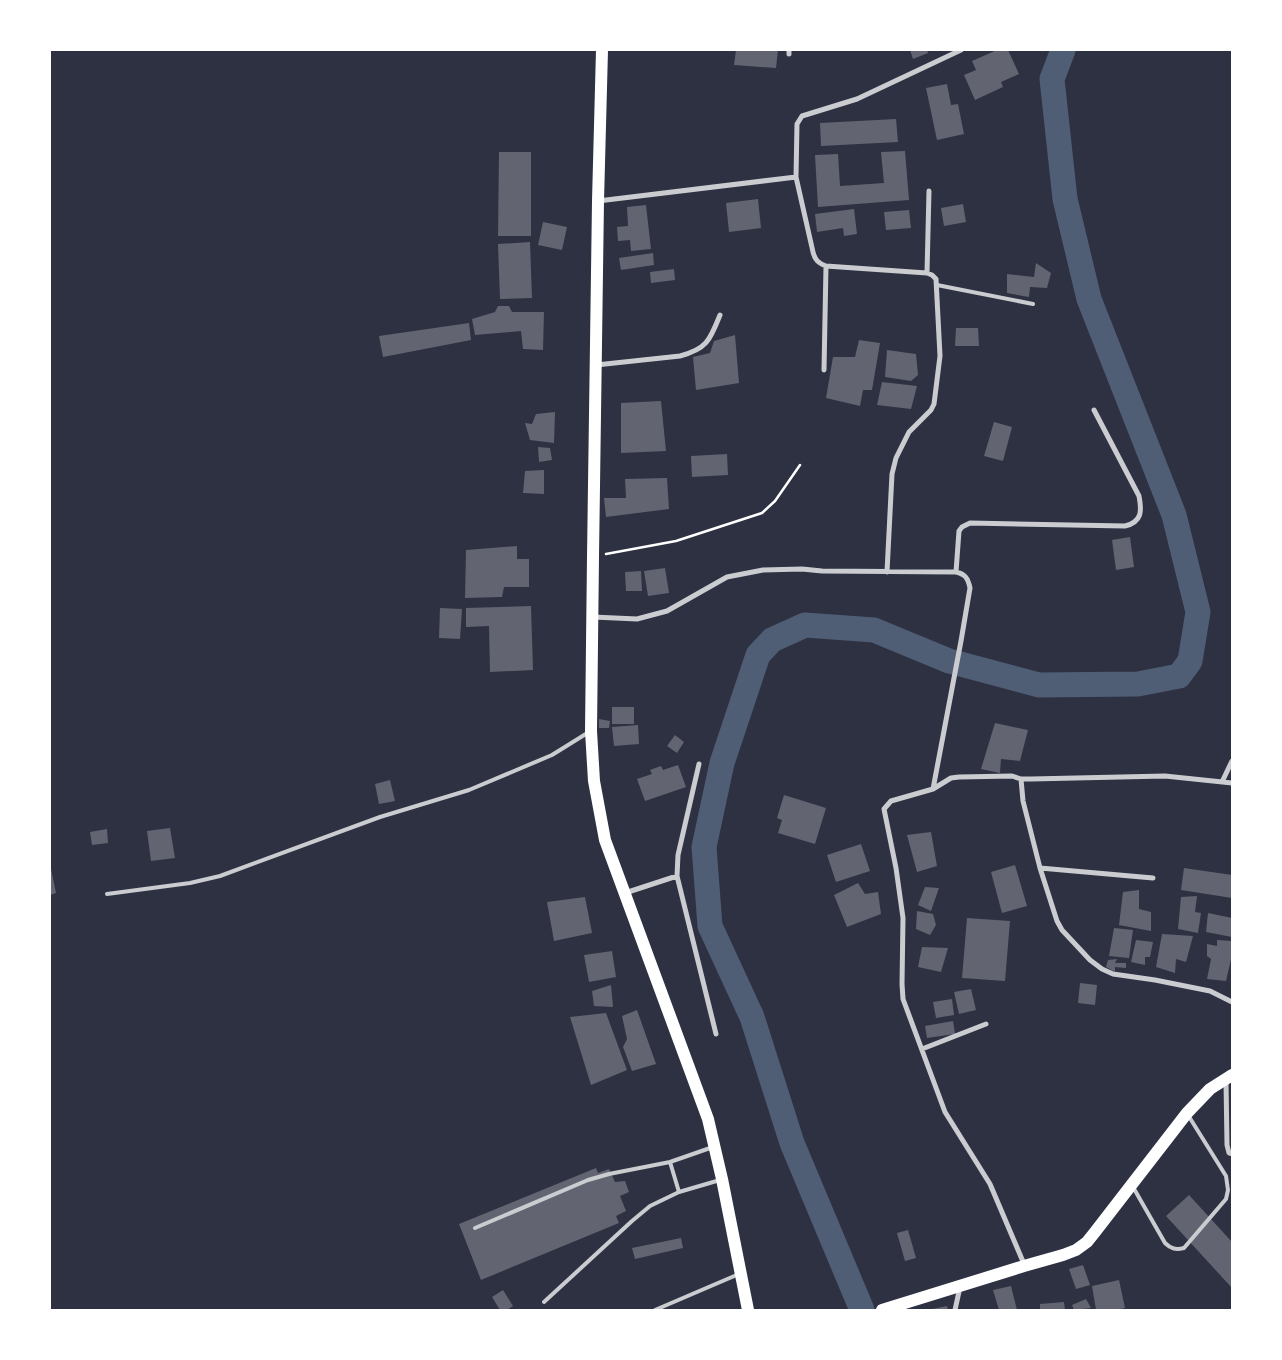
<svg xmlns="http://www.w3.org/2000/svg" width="1282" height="1360" viewBox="0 0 1282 1360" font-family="'Titillium Web',sans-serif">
  <rect width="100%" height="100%" fill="#2d3142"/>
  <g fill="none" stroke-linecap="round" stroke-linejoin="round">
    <path stroke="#4f5d75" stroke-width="25" d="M862,1310L792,1143L752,1017L710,926L704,847L722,763L758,655L772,640L805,625L874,630L949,661L1039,685L1138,684L1179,676L1190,661L1198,612L1174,515L1089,299L1065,199L1052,79L1063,50"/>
  </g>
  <path fill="#626471" d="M736,50H778L776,68L734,65Z
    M910,50H927L928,53L913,59Z
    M997,50H1008L1019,74L1001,82L1003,87L975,100L964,75L976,70L972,61Z
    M947,84L951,105L958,104L964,134L937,140L926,88Z
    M896,119L898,142L821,146L820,123Z
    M905,151L909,200L818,207L815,155L838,154L840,186L884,183L881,152Z
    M499,152H531V236H498Z
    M758,199L761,228L729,232L726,203Z
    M963,204L966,222L944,226L941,208Z
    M646,205L651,249L631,251L630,240L618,241L617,227L628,226L627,207Z
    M854,209L857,234L844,236L843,228L817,232L815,214Z
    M909,210L911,228L886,230L884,212Z
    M543,222L567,227L562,250L538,245Z
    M530,242L532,298L500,299L498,244Z
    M653,253L654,265L621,270L619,258Z
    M1036,263L1051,273L1047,288L1030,287L1029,297L1007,293V274L1034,277Z
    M674,269L675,280L651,283L650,272Z
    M498,306H509L512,312H544L543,350L523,349L521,331L475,335L472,319L495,312Z
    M469,323L471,340L383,357L379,336Z
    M956,328H978L979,346H955Z
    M735,335L739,383L696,390L693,357L710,353L714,341Z
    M859,340L880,343L872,390H863L860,406L826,398L833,357H855Z
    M887,350L916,354L918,375L911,381L885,377Z
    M882,382L917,386L911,409L877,405Z
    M661,401L666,451L621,453V403Z
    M555,412L554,443L530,440L525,423L532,424L536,414Z
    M994,422L1012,427L1003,461L984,456Z
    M538,447L550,448L552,460L539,462Z
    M727,454L728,475L692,477L691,456Z
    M544,470V494L523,493L525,471Z
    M667,478L669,509L606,517L604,498H626L625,479Z
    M1130,537L1134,567L1116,570L1112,540Z
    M517,546V559H529V587H504L502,597L465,598L466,550Z
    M665,568L669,593L648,596L644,571Z
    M641,571L642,591H626L625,572Z
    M531,606L533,670L490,672L489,626L466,627V608Z
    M440,608L462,609L460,639L439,638Z
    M612,707H634V724H612Z
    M599,719L610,721L609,728H599Z
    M995,723L1028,730L1020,761L1001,759L1000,773L981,769Z
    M638,725L639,744L614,746L612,727Z
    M675,735L684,742L677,753L667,746Z
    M678,765L686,787L645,801L637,779L652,774L650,770L661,766L663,770Z
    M390,780L395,801L379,804L375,784Z
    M784,795L826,808L815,844L778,833L782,820L777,818Z
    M170,828L175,858L151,861L147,831Z
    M107,829L108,843L92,845L90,832Z
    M931,832L937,866L917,872L907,835Z
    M861,844L870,871L836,882L827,855Z
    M50,864L56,893L50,895Z
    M1015,865L1027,906L1002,913L991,872Z
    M1184,868L1232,875V898L1181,890Z
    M858,883L865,894L878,892L881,914L847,927L834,895Z
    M925,887L939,888L931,911L918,905Z
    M1139,890V909L1151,912V931L1119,925L1123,892Z
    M1197,896L1195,912L1201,913L1198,933L1178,929L1181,897Z
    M585,897L592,933L554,941L547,902Z
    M917,911L933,914L936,925L930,935L916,929Z
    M1208,913L1232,918V937L1206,932Z
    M967,918L1010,921L1005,981L962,978Z
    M1114,928L1133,930L1129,958L1109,956Z
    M1162,934L1193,936L1186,962L1176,959L1175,973L1156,967Z
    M1136,940L1153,942L1150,957H1145V965L1131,962Z
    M1217,940L1232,941V955L1226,981L1207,979L1211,959L1207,956V944L1217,946Z
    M922,947L948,948L941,972L918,967Z
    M612,951L616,977L589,982L584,955Z
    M1117,959L1115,963H1126V968L1115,967V972L1106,967L1108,960Z
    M1080,983L1097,985L1095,1005L1078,1003Z
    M611,985L613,1007L594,1006L592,991Z
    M971,989L976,1010L959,1014L954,992Z
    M952,999L954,1015L936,1018L933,1002Z
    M637,1010L656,1064L632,1071L623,1047L627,1039L622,1016Z
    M606,1013L627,1070L591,1085L570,1017Z
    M953,1021L955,1034L927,1038L925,1026Z
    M596,1168L598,1173L609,1169L615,1182L625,1181L629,1192L620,1196L626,1211L616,1216L619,1223L481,1280L459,1224Z
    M1189,1195L1232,1242V1288L1166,1216Z
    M908,1230L916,1258L905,1261L897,1233Z
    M681,1238L683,1248L635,1259L632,1248Z
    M1083,1265L1090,1285L1076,1289L1069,1269Z
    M1119,1280L1125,1308L1116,1310H1096L1092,1286Z
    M1011,1286L1017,1310H999L993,1290Z
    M503,1290L513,1306L507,1310H500L492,1297Z
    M1086,1299L1091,1308L1074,1310L1072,1305Z
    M1064,1302L1065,1310H1040V1304Z
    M947,1306L948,1310H932V1309Z"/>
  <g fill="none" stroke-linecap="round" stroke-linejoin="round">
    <path stroke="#fff" stroke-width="2.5" d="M606,554L676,541L762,513L775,501L800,465"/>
    <path stroke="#caccd0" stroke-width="4" d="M937,285L1033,304
      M107,894L190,883L220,876L380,817L469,790L552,755L589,732
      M670,1162L679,1192
      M1133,1187L1165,1243C1171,1249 1176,1250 1184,1248L1226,1199L1228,1190L1226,1176L1188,1115
      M475,1228L588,1180L609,1174L670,1162L713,1147
      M544,1302L632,1221L650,1206L679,1192L720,1180
      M655,1310L739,1274"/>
    <path stroke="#caccd0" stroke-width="5" d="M789,50V54
      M598,201L796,177
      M927,273L929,191
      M596,365L680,356C707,349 710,340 720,315
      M824,370L826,266
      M887,572L892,474L896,458L909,432L931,410L934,404L940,356L936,279L932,275L927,273L826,266C818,263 815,260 813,252L796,177L797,124L802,116L857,99L961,50
      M956,572L959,531L962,527L970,523L1125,526C1142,522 1142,511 1139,496L1094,410
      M593,617L637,619L667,611L727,577L763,570L802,569L822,571L956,572C965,574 968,578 970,588L961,641L933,789
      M699,764L678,855L677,876L716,1034
      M1021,779L1023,801L1040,868L1057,921L1062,930L1090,960L1102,969L1113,974L1155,980L1210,991L1232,1002
      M1222,782L1232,761
      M1040,868L1153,878
      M625,893L677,876
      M922,1049L986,1024
      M1226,1081L1227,1145L1229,1153L1232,1154
      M1024,1264L990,1184L945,1112L903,999L902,984L903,918L896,868L884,809L891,801L933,789L951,778L959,777L1012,776L1021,779H1031L1165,776L1232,783
      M955,1310L960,1287"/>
    <path stroke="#fff" stroke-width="12" d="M602,50L598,201L593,557L591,731L594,781L605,840L708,1119L722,1179L748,1310
      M882,1310L1024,1266L1063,1255L1076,1250L1087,1242L1095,1232L1187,1113L1210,1089L1232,1075"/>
  </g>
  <rect width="1282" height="1360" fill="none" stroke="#ffffff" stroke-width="102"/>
</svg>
